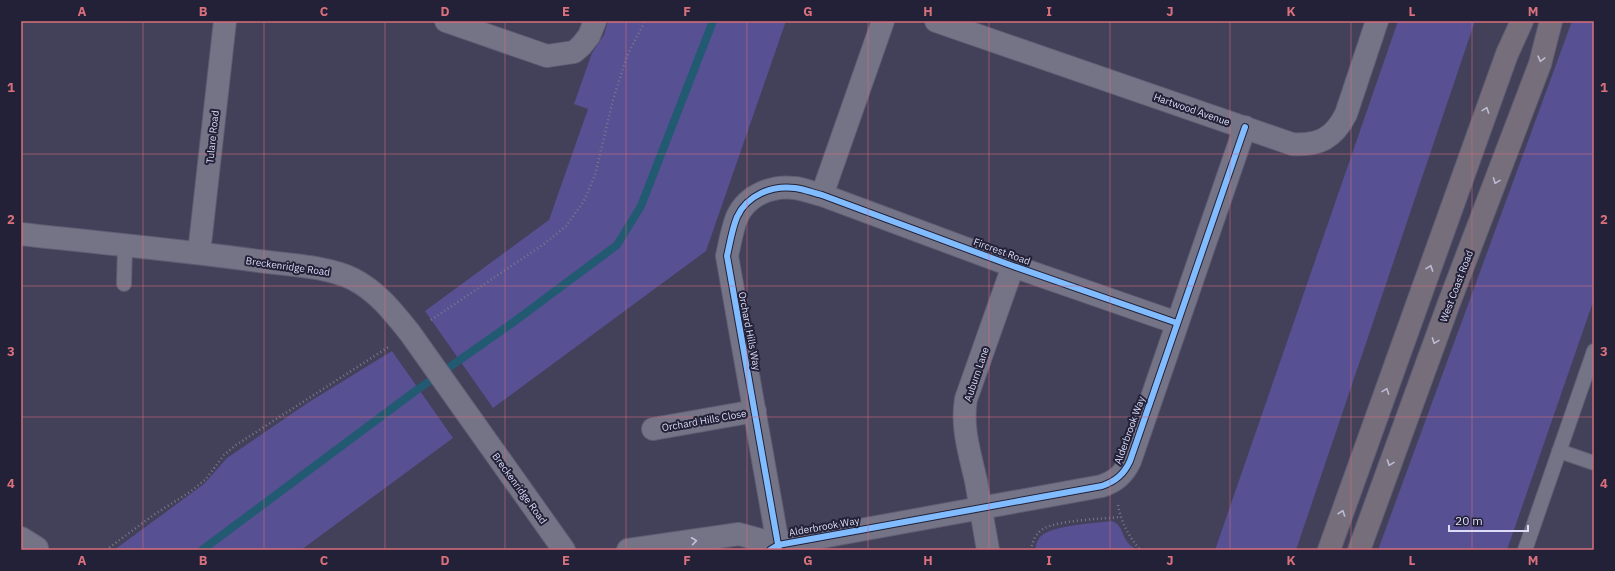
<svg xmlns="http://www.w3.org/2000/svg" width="1615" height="571" viewBox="0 0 1615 571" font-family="'IBM Plex Sans',sans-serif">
  <rect width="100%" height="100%" fill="#43405a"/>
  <path fill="#575092" d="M608,21H786L706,251L493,408L425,311L549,220L588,109L574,104L592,53L604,35Z
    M1398,21H1475L1296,550H1215Z
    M1572,21H1594V299L1507,550H1378Z
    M392,351L453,438L301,550H114L204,484L227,458L309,402Z
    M1112,521C1122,525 1121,532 1126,540C1128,544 1133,547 1136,550H1035C1036,545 1037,540 1041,536C1054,525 1095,523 1112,521Z"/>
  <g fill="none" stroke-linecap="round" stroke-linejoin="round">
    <path stroke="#225a72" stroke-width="8" d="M202,550L414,392L515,321L617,245L641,206L713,21"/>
    <g stroke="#5f5d73" stroke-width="16">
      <path id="service" d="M124,284L125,246
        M1559,451L1594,463
        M1525,550L1594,351"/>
    </g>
    <g stroke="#5f5d73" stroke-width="24">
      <path id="minor" d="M446,21L547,56L574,52L581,46L589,36L595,21
        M936,21L1292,144C1319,146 1334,138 1346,114L1377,21
        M822,195L883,21
        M21,234C100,243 180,250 259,261C288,265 327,266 353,279C378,292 393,312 410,333L564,550
        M199,253L225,21
        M653,429L755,411
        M21,538L37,548
        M628,550L739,534L778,545
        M770,550L778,545L1102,486C1116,481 1124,474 1130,461L1245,127
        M779,550L727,256C730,243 732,229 737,217C747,195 772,185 795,188C804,189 813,193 822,195L1013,266L1177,323
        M988,550C984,527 980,504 976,481C970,454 961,427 966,399L1013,266"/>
    </g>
    <g stroke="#5f5d73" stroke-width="24">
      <path id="primary" d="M1329,550L1507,54L1522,21
        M1359,550L1449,303L1540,64L1551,21"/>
    </g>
    <path stroke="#79788a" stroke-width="2.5" stroke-dasharray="1 3" stroke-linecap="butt" d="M431,320L544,244L566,226L584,201L595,175L613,100L627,56L645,21
      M1118,505C1121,523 1129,536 1140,550
      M106,550L155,514L190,492L206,479L224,455L236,445L390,346
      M1031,550C1032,542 1036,533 1043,529C1058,520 1102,519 1120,517"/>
    <use href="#service" stroke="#757487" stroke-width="14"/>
    <use href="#minor" stroke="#757487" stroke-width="22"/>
    <use href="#primary" stroke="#766e7a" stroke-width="22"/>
    <g stroke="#232137" stroke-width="8">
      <path id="cycleway" d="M770,550L778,545L1102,486C1116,481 1124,474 1130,461L1245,127
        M779,550L727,256C730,243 732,229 737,217C747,195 772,185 795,188C804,189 813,193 822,195L1013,266L1177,323"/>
    </g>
    <use href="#cycleway" stroke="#80bcff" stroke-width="6"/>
  </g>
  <defs><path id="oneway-chevron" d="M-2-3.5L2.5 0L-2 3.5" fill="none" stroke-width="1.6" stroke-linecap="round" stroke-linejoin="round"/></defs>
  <g stroke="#bebcd4">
    <use href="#oneway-chevron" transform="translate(1541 59) rotate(105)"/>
    <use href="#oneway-chevron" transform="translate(1486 110) rotate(-70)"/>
    <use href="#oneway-chevron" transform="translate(1496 181) rotate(111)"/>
    <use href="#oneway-chevron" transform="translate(1430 268) rotate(-70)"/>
    <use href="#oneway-chevron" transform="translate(1435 341) rotate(110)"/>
    <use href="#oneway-chevron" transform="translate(1386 391) rotate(-70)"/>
    <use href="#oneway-chevron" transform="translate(1390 463) rotate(110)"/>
    <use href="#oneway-chevron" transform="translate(1342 513) rotate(-71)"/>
  </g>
  <use stroke="#c3c3dd" href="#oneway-chevron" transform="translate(694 541) rotate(-8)"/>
  <path fill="none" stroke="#d9707c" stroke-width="1" stroke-opacity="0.55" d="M143,21V550M264,21V550M385,21V550M505,21V550M626,21V550M747,21V550M868,21V550M989,21V550M1110,21V550M1230,21V550M1351,21V550M1472,21V550M21,154H1594M21,286H1594M21,417H1594"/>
  <g text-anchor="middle" stroke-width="4" stroke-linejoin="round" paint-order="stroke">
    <g font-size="10" fill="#ddddfa" stroke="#232137">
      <text transform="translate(1192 109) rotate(19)" y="4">Hartwood Avenue</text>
      <text transform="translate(212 137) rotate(-84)" y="4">Tulare Road</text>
      <text transform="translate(1002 251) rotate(20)" y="4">Fircrest Road</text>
      <text transform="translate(288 266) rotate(8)" y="4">Breckenridge Road</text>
      <text transform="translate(1456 286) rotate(-69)" y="4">West Coast Road</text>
      <text transform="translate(750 331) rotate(79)" y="4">Orchard Hills Way</text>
      <text transform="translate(976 374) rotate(-71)" y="4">Auburn Lane</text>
      <text transform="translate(704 420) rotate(-10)" y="4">Orchard Hills Close</text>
      <text transform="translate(1129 430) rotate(-70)" y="4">Alderbrook Way</text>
      <text transform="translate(520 488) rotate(54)" y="4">Breckenridge Road</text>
      <text transform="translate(824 526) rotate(-10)" y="4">Alderbrook Way</text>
    </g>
  </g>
  <rect width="1615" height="571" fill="none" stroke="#232137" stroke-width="44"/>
  <path d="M1449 525v6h79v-6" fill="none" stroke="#ddddfa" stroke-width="2"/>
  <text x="1455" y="525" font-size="12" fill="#ddddfa" stroke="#232137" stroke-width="3" paint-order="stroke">20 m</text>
  <rect x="22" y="22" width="1571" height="527" fill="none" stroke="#d9707c" stroke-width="1.5"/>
  <g font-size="13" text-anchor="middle" font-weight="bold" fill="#d9707c">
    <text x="82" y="16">A</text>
    <text x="203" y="16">B</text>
    <text x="324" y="16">C</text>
    <text x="445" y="16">D</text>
    <text x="566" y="16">E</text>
    <text x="687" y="16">F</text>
    <text x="808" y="16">G</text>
    <text x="928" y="16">H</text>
    <text x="1049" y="16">I</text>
    <text x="1170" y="16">J</text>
    <text x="1291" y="16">K</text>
    <text x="1412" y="16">L</text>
    <text x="1533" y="16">M</text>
    <text x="11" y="92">1</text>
    <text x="1604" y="92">1</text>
    <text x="11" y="224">2</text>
    <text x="1604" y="224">2</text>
    <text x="11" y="356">3</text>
    <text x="1604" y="356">3</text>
    <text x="11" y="488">4</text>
    <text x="1604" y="488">4</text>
    <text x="82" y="565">A</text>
    <text x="203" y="565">B</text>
    <text x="324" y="565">C</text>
    <text x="445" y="565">D</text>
    <text x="566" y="565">E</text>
    <text x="687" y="565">F</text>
    <text x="808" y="565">G</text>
    <text x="928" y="565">H</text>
    <text x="1049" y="565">I</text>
    <text x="1170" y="565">J</text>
    <text x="1291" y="565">K</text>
    <text x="1412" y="565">L</text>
    <text x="1533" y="565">M</text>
  </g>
</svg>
